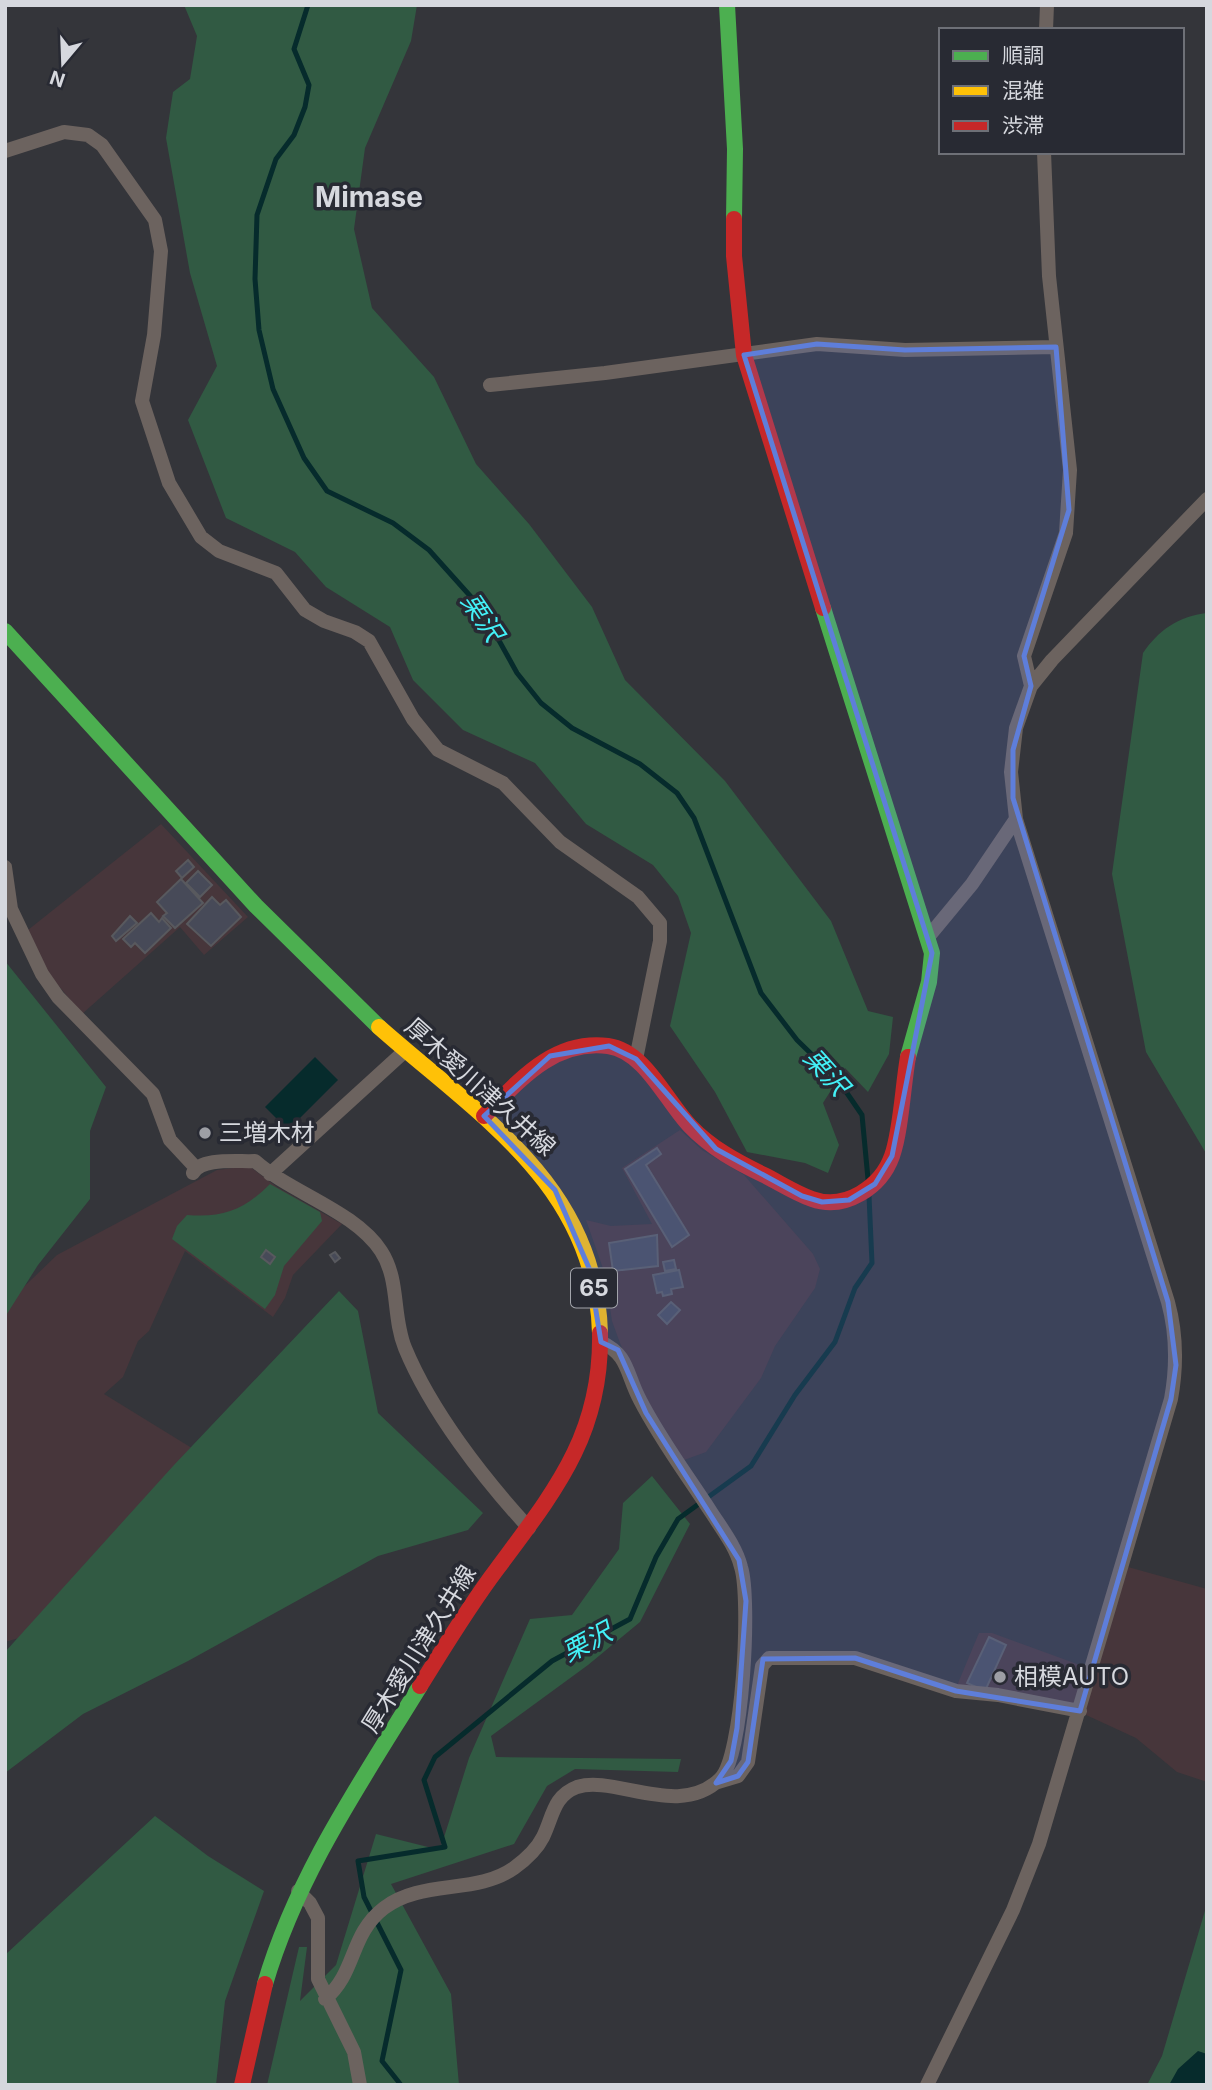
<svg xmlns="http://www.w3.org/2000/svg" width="1212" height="2090" viewBox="0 0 1212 2090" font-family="Inter,'Noto Sans JP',sans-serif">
  <rect width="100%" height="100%" fill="#34353a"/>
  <path fill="#47363b" d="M161,824L248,917L204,955L180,927L82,1014L48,973L28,930Z
    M680,1130L702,1150L744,1175L813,1254L820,1269L815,1288L775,1346L761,1378L706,1452L684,1460L639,1388L620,1343L612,1321L605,1274L586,1220L611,1226L652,1224L622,1168Z
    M249,1166L277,1187L342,1224L293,1275L285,1298L273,1317L185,1251L149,1331L138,1341L123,1377L104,1394L195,1450L29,1635L5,1642V1305L57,1255L217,1170Z
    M1128,1567L1207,1589V1782L1177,1772L1136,1738L1084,1714Z
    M979,1633H992L1077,1664L1087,1673L1078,1701L1068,1706L956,1688Z"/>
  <path fill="#315a43" d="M184,5H417L411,41L365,148L354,229L372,308L434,377L476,464L529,524L592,607L625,680L725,781L831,921L868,1011L893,1017L889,1054L868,1092L845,1068L823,1103L839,1145L828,1173L805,1163L747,1152L715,1092L670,1026L691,933L678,896L653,865L586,824L535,763L463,730L413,680L390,627L326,587L295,552L226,518L188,420L217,366L190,273L166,138L173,92L190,79L197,36Z
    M1207,613V1155L1146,1052L1112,874L1143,653C1158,631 1178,616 1207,613Z
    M5,961L106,1087L90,1131V1199L38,1265L5,1317Z
    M270,1184L320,1212L322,1221L284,1266L275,1295L265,1309L172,1239L177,1226L187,1215C223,1218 244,1210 270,1184Z
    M339,1291L358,1311L378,1413L483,1513L468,1530L378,1556L188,1661L83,1714L5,1773V1652L174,1465Z
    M652,1476L690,1524L640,1622L588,1665L491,1736L496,1757L681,1759L678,1772L575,1769L547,1786L514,1844L391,1884L451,1994L459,2085H267L299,1947H307L300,2001L336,1965L376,1834L440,1850L469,1758L530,1619L572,1615L619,1549L623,1503Z
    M155,1816L208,1856L264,1891L225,2001L216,2085H5V1955Z
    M1207,1904V2085H1147L1162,2056Z"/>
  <path fill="#062b2c" d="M315,1057L338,1080L288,1130L265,1107Z
    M1198,2051L1207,2054V2085H1169L1178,2069Z"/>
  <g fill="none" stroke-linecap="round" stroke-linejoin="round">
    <path stroke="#062b2c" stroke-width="5" d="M308,5L294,49L309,85L305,107L294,135L276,159L257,215L255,279L259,330L273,389L304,458L327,491L393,523L429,550L481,608L517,673L541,703L572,728L640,764L677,793L694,818L761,993L797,1040L838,1080L862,1115L868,1179
      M401,2085L382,2061L401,1970L364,1897L358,1861L445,1847L424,1780L435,1757L552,1661L630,1619L656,1557L678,1519L751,1466L795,1395L835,1342L855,1288L872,1263L869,1196"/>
  </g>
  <path fill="#474a58" stroke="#58595e" stroke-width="2" d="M188,860L194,867L182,878L176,871Z
    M198,871L212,885L200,897L186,883Z
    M181,879L203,903L175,928L163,916L167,913L157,902Z
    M212,897L220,905L226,900L241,917L211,946L187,924Z
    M151,913L159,922L162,918L171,928L145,953L135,943L131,947L123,939Z
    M130,916L137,923L116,941L112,936Z
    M657,1148L661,1154L646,1165L689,1235L672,1247L625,1169Z
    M657,1235L658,1266L613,1271L609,1243Z
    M266,1250L275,1257L270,1264L261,1257Z
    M335,1252L340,1258L335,1262L330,1255Z
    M674,1260L676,1269L665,1271L663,1262Z
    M679,1270L683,1287L671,1289L672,1294L663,1296L662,1292L657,1293L653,1275Z
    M671,1302L680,1310L667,1324L658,1315Z
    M989,1637L1006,1645L985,1691L967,1683Z"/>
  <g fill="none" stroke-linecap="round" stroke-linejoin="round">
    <path stroke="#6c635f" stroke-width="14" d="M1046,30L1047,5
      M5,151L64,132L88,135L102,145L155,220L161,251L154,335L142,401L169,483L201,537L219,551L276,573L305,610L324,621L355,632L369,641L413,719L438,750L503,783L560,842L638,897L660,923V941L636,1059
      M490,385L605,373L817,344L905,350L1056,347
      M1031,686L1024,656L1066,533L1070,470L1049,276L1044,152
      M5,867L11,909L42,974L58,997L153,1094L170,1140L196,1168
      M929,936L972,884L1016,819L1011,772L1016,728L1031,686L1052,660L1207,499
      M193,1173C201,1157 239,1162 255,1161C291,1193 355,1211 381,1251C400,1280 392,1316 405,1348C431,1411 483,1478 529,1528
      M270,1174L406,1050
      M718,1782L738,1776L748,1762L762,1666L769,1658H855L956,1691L998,1695L1080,1711
      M298,1891L310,1903L318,1918V1979L354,2052L360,2085
      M325,1999C357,1972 349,1935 384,1908C422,1879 476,1895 514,1868C525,1860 537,1849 543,1837C553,1817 553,1796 577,1787C615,1775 679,1819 720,1779C743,1758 751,1599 741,1567C736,1547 722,1529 711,1512C687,1475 660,1439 640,1400C626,1374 629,1355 601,1342
      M927,2085L1013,1910L1039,1844L1171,1399C1177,1366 1177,1335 1168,1302L1016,819"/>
    <path stroke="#4caf50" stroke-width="16" d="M727,5L735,149L734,219
      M823,608L932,953L929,982L908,1057
      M5,631L256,906L379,1027
      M265,1984C297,1875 361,1782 420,1686"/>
    <path stroke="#ffc107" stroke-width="16" d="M379,1027C478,1115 596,1185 600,1333"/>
    <path stroke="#c62828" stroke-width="16" d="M734,219V256L744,355L823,608
      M484,1116C518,1082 553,1039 608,1046C645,1051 666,1101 690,1126C711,1148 737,1162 764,1175C780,1183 795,1193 812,1199C845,1211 881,1187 892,1156C901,1131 903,1085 908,1057
      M420,1686C445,1646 469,1606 497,1569C554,1492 602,1435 600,1333
      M242,2085L265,1984"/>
  </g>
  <path fill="#5e7eda" fill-opacity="0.2" stroke="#5e7eda" stroke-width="5" stroke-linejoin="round" d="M817,344L905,350L1056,347L1069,510L1024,656L1031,686L1013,750V798L1168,1302L1176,1365L1171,1399L1080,1711L956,1691L855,1658L763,1659L748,1762L738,1776L716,1783L731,1761L737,1728L746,1601L739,1560L646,1413L618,1350L601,1342L589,1268L555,1190L484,1116L550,1056L609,1046L636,1059L716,1149L802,1196L822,1202L849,1200L875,1184L892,1156L932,953L744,355Z"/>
  <g fill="#9d9fa5" stroke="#282a33" stroke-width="2.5">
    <circle cx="205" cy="1133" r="7"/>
    <circle cx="1000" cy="1677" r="7"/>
  </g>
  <g text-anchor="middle" stroke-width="7" stroke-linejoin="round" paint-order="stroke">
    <rect fill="#282a33" stroke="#a2a4ab" stroke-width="2" x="571" y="1268.5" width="46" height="39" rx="5"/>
    <g font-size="23" font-weight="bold" fill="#d6d8de">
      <text x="594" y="1296">65</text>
    </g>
    <g font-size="24" fill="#d6d8de" stroke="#282a33">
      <text transform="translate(480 1087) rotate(42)" y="8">厚木愛川津久井線</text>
      <text transform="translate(419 1649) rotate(-58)" y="8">厚木愛川津久井線</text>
    </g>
    <g font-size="24" fill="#d6d8de" stroke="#282a33" text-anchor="start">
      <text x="219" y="1141">三増木材</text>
      <text x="1014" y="1685">相模AUTO</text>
    </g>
    <g font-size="26" font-style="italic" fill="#43f1f7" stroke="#282a33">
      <text transform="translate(482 617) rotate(56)" y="9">栗沢</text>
      <text transform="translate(826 1072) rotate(48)" y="9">栗沢</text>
      <text transform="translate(587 1642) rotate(-28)" y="9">栗沢</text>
    </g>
    <g font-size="28" font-weight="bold" fill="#d6d8de" stroke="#282a33">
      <text x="369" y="207">Mimase</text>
    </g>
  </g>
  <rect width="1212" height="2090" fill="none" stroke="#d6d8de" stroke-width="14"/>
  <rect x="939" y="28" width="245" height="126" fill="#282a33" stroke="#6e7077" stroke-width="2"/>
  <rect x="953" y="51" width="35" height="10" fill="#4caf50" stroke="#6e7077" stroke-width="2"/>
  <text x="1002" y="63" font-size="21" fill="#d6d8de">順調</text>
  <rect x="953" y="86" width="35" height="10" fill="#ffc107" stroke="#6e7077" stroke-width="2"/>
  <text x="1002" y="98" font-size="21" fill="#d6d8de">混雑</text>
  <rect x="953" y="121" width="35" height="10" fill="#c62828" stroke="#6e7077" stroke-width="2"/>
  <text x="1002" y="133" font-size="21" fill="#d6d8de">渋滞</text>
  <g transform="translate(63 63) rotate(199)" stroke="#282a33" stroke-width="5" paint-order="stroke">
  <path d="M0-5L12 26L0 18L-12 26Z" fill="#d6d8de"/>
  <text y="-10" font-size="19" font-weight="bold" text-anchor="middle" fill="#d6d8de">N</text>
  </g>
</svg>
